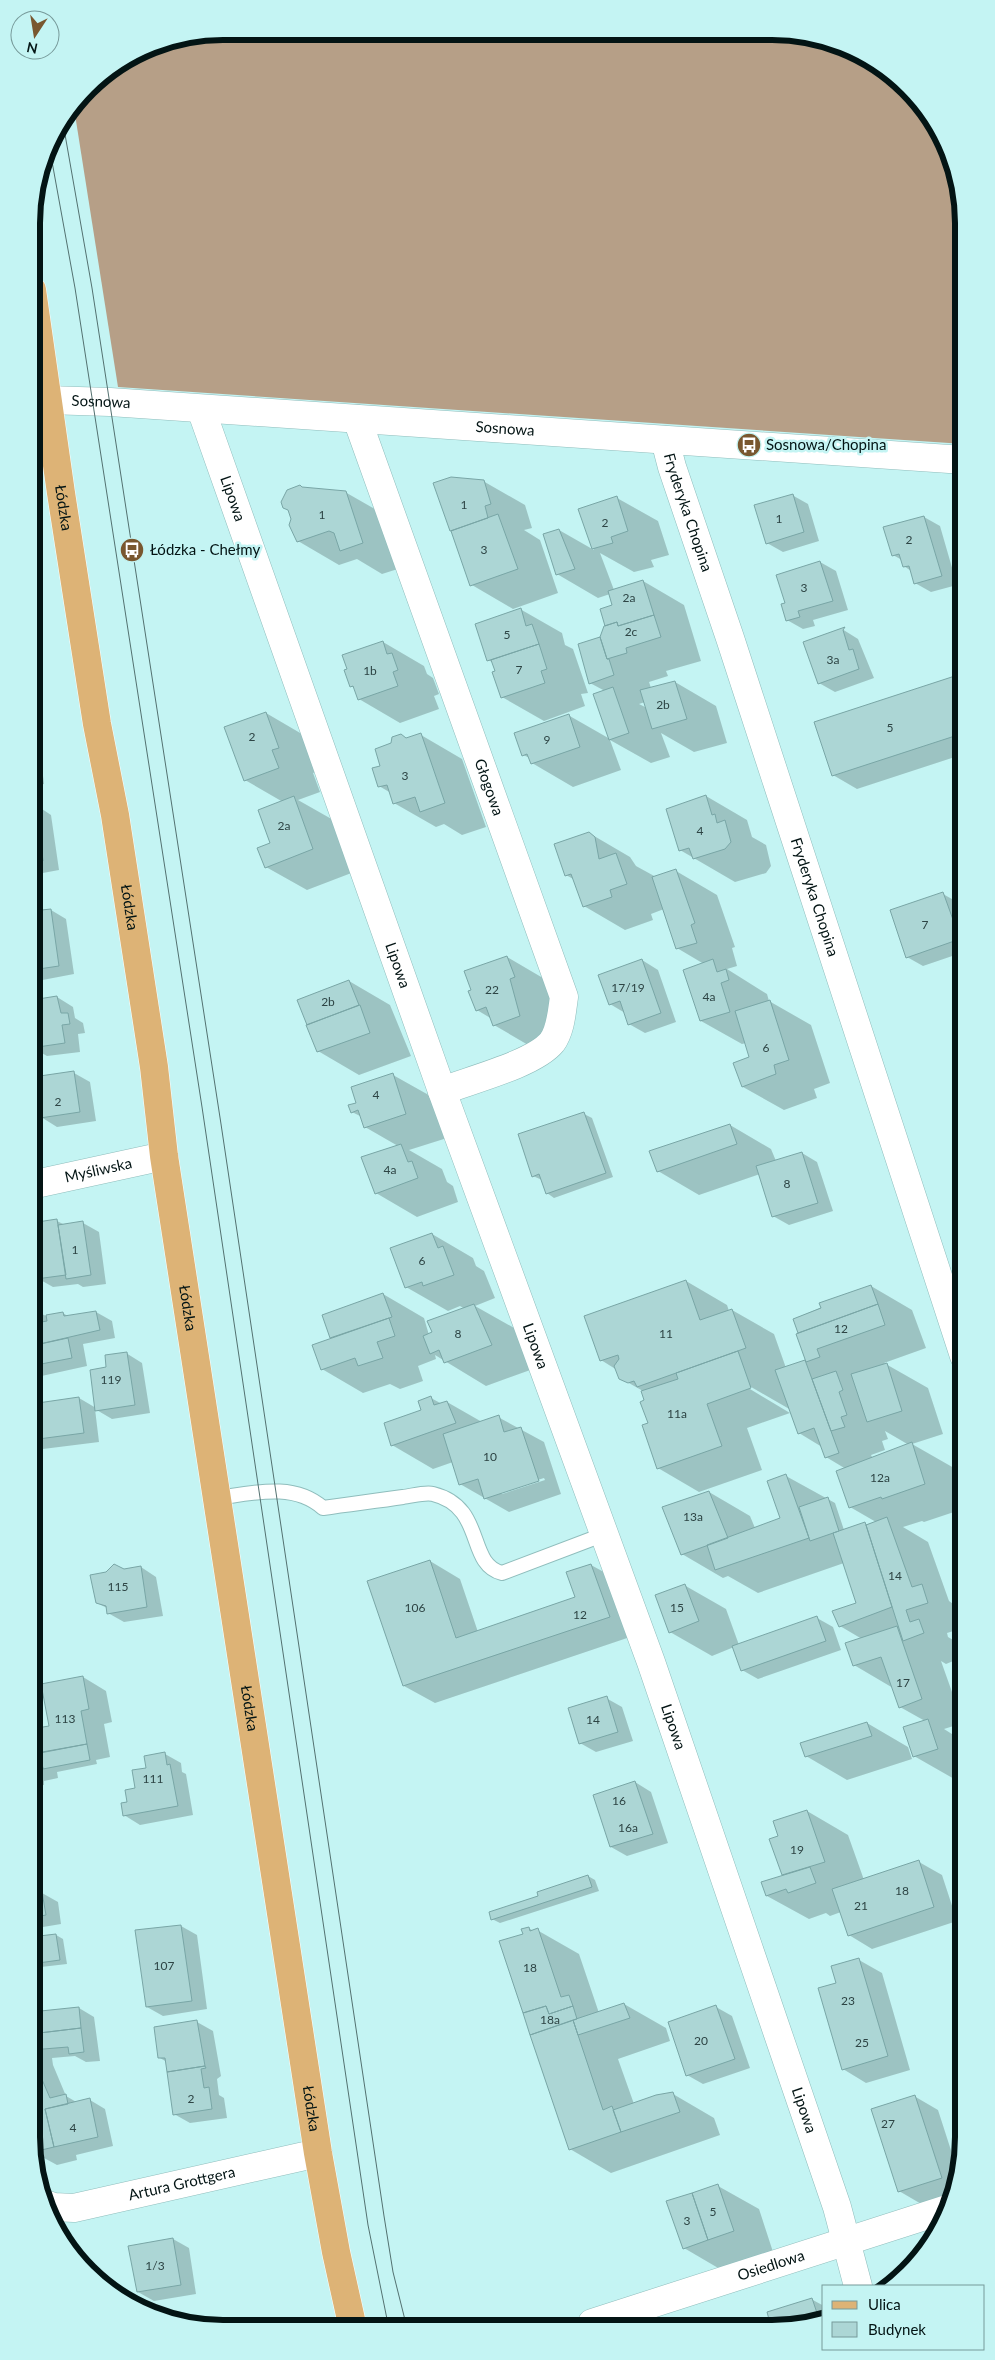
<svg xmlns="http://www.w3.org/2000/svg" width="995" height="2360" viewBox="0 0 995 2360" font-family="Lato,sans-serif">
  <rect width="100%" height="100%" fill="#c4f4f3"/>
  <path fill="#b69f87" d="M223,31L809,35L857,51L899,79L938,127L957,174L964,223V444L118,387L74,108L96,79L150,46Z"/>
  <path fill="#0003" fill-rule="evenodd" d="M483,481L525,505L532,528L524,530L540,540L558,593L513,609L472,585L453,532L451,531Z
    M305,489L345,492L387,516L404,567L382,574L357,559L339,565L298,541Z
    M792,495L808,504L819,541L783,552L767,543Z
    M617,498L658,521L669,555L651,560L654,567L634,572L600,553L614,590L643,581L684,605L701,661L666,671L668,676L649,682L651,688L675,682L716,706L727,743L694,752L661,733L670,757L651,763L610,740L621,770L573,787L532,763L530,758L523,755L568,715L610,739L605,691L590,683L601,638L614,606L610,594L598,598L557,574L559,530L594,550L580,509ZM645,702L647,708L639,704Z
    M924,517L940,526L957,585L931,592L915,583L911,571L904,566L902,560L893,555L885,528Z
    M820,562L836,571L848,610L813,620L815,626L803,629L787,620L786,604Z
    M520,609L562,633L565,645L573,649L588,693L581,694L585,706L544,721L502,697L494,663L488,660Z
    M842,629L858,639L874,678L835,692L819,683Z
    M383,642L424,666L427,674L433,678L439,694L434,696L439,709L400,723L359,699L356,689L351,686L349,669Z
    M964,674V754L857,789L833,775Z
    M266,713L307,737L319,771L313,773L320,792L298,800L335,821L354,872L307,890L266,867L283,802L245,780Z
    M421,735L462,759L486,827L462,835L444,824L436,827L394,803L391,793L379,786L382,767Z
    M32,739L39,744L44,784L32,786Z
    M706,796L747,820L752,837L766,845L771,866L766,873L735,882L680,850Z
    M36,805L51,815L59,870L32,875V806Z
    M589,833L630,857L636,866L656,877L676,871L717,895L735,947L732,948L737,966L727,969L767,994L769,1001L811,1025L830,1083L814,1089L817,1098L784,1110L743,1087L751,1058L746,1043L742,1044L701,1021L704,964L677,948L664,909L651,914L653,920L625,930L584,906L575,880L566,875Z
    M943,894L959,903L964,916V952L923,966L907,957Z
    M51,910L66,919L74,974L32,982V914Z
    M507,957L548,981L561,1039L535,1049L494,1025L492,1019L477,1010Z
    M642,960L658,970L676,1022L645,1033L629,1024L625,1013L610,1004Z
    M349,981L390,1005L411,1056L359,1075L318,1051L299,1001Z
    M57,997L73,1007L75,1018L83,1023L85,1033L78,1034L80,1052L47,1056L31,1047L32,1001Z
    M74,1073L90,1082L96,1121L57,1127L41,1117Z
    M393,1075L434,1098L447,1138L409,1150L442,1169L447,1182L453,1186L458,1202L417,1217L376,1193L398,1146L365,1127L362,1117L352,1112L357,1104Z
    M584,1114L592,1118L613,1177L554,1198L547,1193L542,1180L533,1176Z
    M730,1125L771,1149L776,1161L802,1153L817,1162L833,1211L789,1225L773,1216L760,1174L699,1195L658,1171Z
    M57,1221L65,1225L83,1223L99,1232L106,1284L83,1287L78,1284L53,1287L37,1278L36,1271L31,1268V1254Z
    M432,1234L473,1258L476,1266L484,1271L495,1298L475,1306L516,1329L533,1369L486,1386L435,1355L436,1359L418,1366L423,1381L400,1389L390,1384L363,1393L322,1369L332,1339L324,1316L383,1294L424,1318L429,1335L465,1309L460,1306L448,1311L406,1287Z
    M686,1281L727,1305L729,1311L732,1310L774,1334L786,1368L807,1361L794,1319L871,1286L912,1310L926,1348L884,1363L928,1388L943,1434L912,1444L954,1468L963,1502V1509L924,1522L922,1521L903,1527L928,1542L949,1601L963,1611V1628L947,1633L948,1637L960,1644L963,1657L946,1664L941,1661L963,1723L944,1729L963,1741V1777L956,1780L914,1756L925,1721L900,1707L893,1688L854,1665L862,1639L840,1626L858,1604L844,1563L758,1593L728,1576L723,1578L682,1554L663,1508L709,1492L750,1516L755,1528L781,1519L786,1476L835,1503L844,1530L876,1522L850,1507L846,1469L826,1457L822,1447L799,1433L791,1410L746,1384L745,1386L790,1413L747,1428L762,1470L699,1492L658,1468L643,1391L620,1378L617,1370L601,1360ZM885,1431L909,1445L873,1459L871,1455L885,1450L882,1441L888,1439Z
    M31,1297L36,1311L46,1316L63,1313L69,1317L96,1312L112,1321L115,1338L83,1344L87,1366L37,1377L31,1374Z
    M126,1353L142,1363L150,1413L112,1419L95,1409L99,1442L43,1449L31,1443V1405L79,1398L96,1408L108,1369Z
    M431,1398L442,1404L447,1402L482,1422L498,1417L544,1442L561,1494L509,1512L460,1484L453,1462L433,1469L392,1445L422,1411ZM544,1478L545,1480L502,1494L500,1492Z
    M430,1561L460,1579L478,1632L576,1598L591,1565L622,1582L639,1634L435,1703L404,1686Z
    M141,1567L156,1577L163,1616L124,1622L108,1613L107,1608L97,1603L125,1570Z
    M684,1585L726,1609L739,1645L817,1618L833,1627L841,1650L758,1679L742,1670L734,1647L712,1656L670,1632Z
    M83,1677L106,1691L112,1722L104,1724L110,1757L96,1760L97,1764L57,1772L58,1778L44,1781V1785L31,1787V1731L50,1727Z
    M606,1698L622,1707L633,1741L596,1752L580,1743Z
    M867,1723L908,1747L912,1759L847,1780L806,1756Z
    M165,1754L181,1763L182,1772L186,1774L193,1815L140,1825L124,1815L128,1803L148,1769Z
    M635,1782L651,1792L668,1843L627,1856L611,1847Z
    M807,1811L848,1835L864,1880L919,1862L942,1875L957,1921L872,1949L849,1935L841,1912L830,1916L826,1913L809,1919L767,1896L783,1876L771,1839L780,1837Z
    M31,1875L34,1877L36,1894L42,1893L58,1902L61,1924L31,1929Z
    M588,1876L595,1880L599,1891L500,1923L492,1919Z
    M181,1926L197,1935L207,2009L163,2016L147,2007Z
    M528,1928L534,1931L537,1930L579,1954L599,2013L624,2004L666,2028L670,2041L618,2059L634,2104L673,2094L714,2118L720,2135L611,2173L570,2149L524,1934Z
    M56,1935L63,1939L67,1964L41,1967V1973L31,1974V1938Z
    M859,1960L882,1973L910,2070L866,2083L843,2069Z
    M716,2007L732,2016L750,2068L703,2084L687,2075Z
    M79,2008L94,2017L100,2061L86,2062L75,2056L52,2058L53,2065L66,2096L78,2103L90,2100L105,2109L113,2146L76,2155L77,2160L57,2165L33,2152L31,2137V2013Z
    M197,2022L213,2031L221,2076L217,2079L219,2095L224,2098L227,2118L190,2123L174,2114L167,2062L160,2058Z
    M914,2096L938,2110L958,2172L953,2195L923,2205L899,2191Z
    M718,2186L759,2209L774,2255L725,2272L684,2248Z
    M173,2239L189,2248L196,2294L154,2301L138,2292Z
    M811,2299L824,2306V2321L772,2323Z"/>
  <path fill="#acd6d5" stroke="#79a6a6" d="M451,477L484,480L491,504L485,506L488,518L450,531L433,483Z
    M300,485L302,487L346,491L363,543L340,551L334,533L329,531L297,542L289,525L291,519L288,510L283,508L281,502L287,490Z
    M793,494L804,532L766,544L754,505Z
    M617,496L628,531L611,537L613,543L592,549L578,509Z
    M498,514L518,569L470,586L451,531Z
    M924,516L942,576L914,584L909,566L903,567L899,554L892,556L883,527Z
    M559,529L575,569L556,575L543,534Z
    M820,561L833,601L798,611L800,617L786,621L781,604L785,603L776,575Z
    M643,580L654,615L618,626L617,622L605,626L600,609L612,605L608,591Z
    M521,608L526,626L532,624L539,644L487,661L475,624Z
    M654,615L661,637L626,648L627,653L607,659L600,637L604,626L617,622L618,626Z
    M845,627L843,630L849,650L853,649L859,669L818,684L803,642Z
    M600,637L607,659H609L614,675L589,684L578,644Z
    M383,641L387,654L392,653L398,670L393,672L398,686L358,700L353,686L350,687L344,670L347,669L342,655Z
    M539,644L547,669L541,671L545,683L501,698L492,672L495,671L491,660Z
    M964,673V733L832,776L814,722Z
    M675,681L687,719L652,729L640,690Z
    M613,687L629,733L609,740L593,694Z
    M266,712L279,748L272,750L279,768L244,781L224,727Z
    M569,714L580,747L531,764L527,754L522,756L514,733Z
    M421,733L445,803L420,812L415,797L393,804L387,785L378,787L372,768L380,766L375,749L391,743L392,737L401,734L406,738Z
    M706,795L712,815L715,814L717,823L725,820L731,842L725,849L693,859L689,848L679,851L666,809Z
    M294,796L313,849L265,868L257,848L270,843L258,810Z
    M36,804L43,861L32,863V805Z
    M589,832L595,837L599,859L616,853L627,884L610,890L612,897L583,907L571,874L565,876L554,844Z
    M676,869L695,923L691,925L697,943L676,949L652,877Z
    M943,892L960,939L906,958L890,910Z
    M51,909L59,966L32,970V911Z
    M507,956L515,977L510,979L520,1016L493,1026L486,1007L476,1011L468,991L471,990L464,971Z
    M642,959L661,1013L628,1025L620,1001L609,1005L598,975Z
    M713,959L717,972L726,969L729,980L721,983L730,1012L700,1021L683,970Z
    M349,980L359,1005L307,1025L297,1000Z
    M57,996L61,1013H68L70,1024L62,1025L65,1043L31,1048L32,1000Z
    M770,1000L789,1060L774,1065L776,1074L742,1087L733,1063L749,1057L735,1011Z
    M360,1005L370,1033L317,1052L306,1025Z
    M74,1071L80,1112L40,1118L33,1077Z
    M393,1073L406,1114L364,1128L358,1110L351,1113L348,1105L356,1103L351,1087Z
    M584,1112L606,1173L546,1194L539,1174L532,1177L518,1134Z
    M730,1124L737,1144L657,1172L649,1151Z
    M401,1144L408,1162L412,1161L418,1178L375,1194L361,1157Z
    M802,1152L818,1203L772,1217L756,1166Z
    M57,1219L66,1275L36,1279L34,1266H31V1223Z
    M83,1221L91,1275L66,1279L58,1225Z
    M432,1233L438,1248L443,1246L454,1275L423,1286L422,1282L405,1288L390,1248Z
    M686,1280L700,1320L732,1309L746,1348L637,1387L634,1381L628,1383L619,1379L614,1366L619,1359L618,1355L600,1361L584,1316Z
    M871,1285L878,1304L798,1333L793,1319L821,1308L819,1303Z
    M383,1293L392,1317L330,1338L322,1315Z
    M474,1304L492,1345L444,1363L439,1350L430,1354L423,1336L432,1332L427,1321Z
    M878,1304L885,1325L817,1349L820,1357L806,1362L796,1334Z
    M31,1310L36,1323L47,1321L46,1315L63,1312L64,1316L96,1311L100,1330L31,1346Z
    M389,1318L395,1336L377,1342L383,1358L358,1366L355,1358L321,1370L312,1345Z
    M68,1338L72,1358L31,1366V1346Z
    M738,1351L751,1388L707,1404L722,1446L657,1469L642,1425L648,1423L640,1402L644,1400L641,1391L678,1379L676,1373Z
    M127,1352L135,1405L95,1411L90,1370L106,1367L105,1355Z
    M805,1360L839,1453L825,1458L814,1428L798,1434L775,1370Z
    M887,1363L902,1411L867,1422L851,1374Z
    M836,1371L843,1390L839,1392L847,1415L841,1417L845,1427L831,1431L812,1379Z
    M431,1396L434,1405L447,1401L456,1423L391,1446L384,1423L421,1410L418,1401Z
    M79,1397L84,1433L31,1440V1404Z
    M499,1415L504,1432L521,1427L539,1481L484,1499L478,1479L459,1485L443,1434Z
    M912,1442L925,1484L882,1499L881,1497L849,1508L836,1471Z
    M786,1474L809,1538L715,1570L707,1545L780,1518L767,1481Z
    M709,1491L728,1538L681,1555L662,1507Z
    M828,1497L839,1531L810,1541L799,1507Z
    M887,1517L912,1587L922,1584L928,1603L906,1610L910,1622L919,1619L924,1633L903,1641L866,1525Z
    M865,1522L892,1607L839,1627L832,1611L856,1603L833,1533Z
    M430,1560L456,1638L575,1597L566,1572L591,1564L610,1617L403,1686L367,1581Z
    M114,1564L124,1569L141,1566L147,1607L107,1614L106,1606L96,1603L90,1575L106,1572Z
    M685,1584L699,1621L669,1633L655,1595Z
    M817,1616L826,1641L741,1671L732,1646Z
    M897,1626L922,1699L899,1708L881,1657L853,1666L845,1643Z
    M83,1676L89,1709L81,1711L87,1744L31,1754V1729L49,1726L41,1684Z
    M607,1696L618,1732L579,1744L568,1708Z
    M928,1719L938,1749L913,1757L903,1727Z
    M867,1722L872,1736L805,1757L800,1743Z
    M87,1744L90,1760L43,1769L40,1753Z
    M165,1752L167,1765L170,1764L178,1806L123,1816L121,1803L127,1802L125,1790L135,1788L132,1770L146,1768L144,1756Z
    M40,1753L43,1769L31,1771V1754Z
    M635,1781L653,1834L610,1847L593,1795Z
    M807,1810L825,1862L782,1875L769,1839L778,1836L773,1821Z
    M919,1860L934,1907L848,1936L832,1889Z
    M810,1867L816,1883L788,1893L786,1889L766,1896L761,1882Z
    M588,1875L592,1887L491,1920L489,1912L538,1896L537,1892Z
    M42,1892L46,1915L31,1918V1893Z
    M181,1925L192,2001L146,2007L135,1930Z
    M529,1927L530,1931L538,1928L561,1997L569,1995L573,2006L549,2014L546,2006L523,2013L499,1941L523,1934L521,1929Z
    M56,1934L60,1960L31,1964V1937Z
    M859,1958L888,2056L842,2070L818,1988L836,1983L831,1966Z
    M624,2003L630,2018L578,2035L573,2020Z
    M716,2005L735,2059L686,2076L668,2022Z
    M546,2006L549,2014L573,2006L577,2019L530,2035L523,2013Z
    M79,2007L81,2028L31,2034V2012Z
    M197,2020L205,2066L167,2072L165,2058H158L154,2027Z
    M573,2020L603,2110L612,2106L621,2132L569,2150L530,2035Z
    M81,2028L84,2052L69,2054L68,2047L31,2050V2034Z
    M31,2054L50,2098L66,2094L68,2104L45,2109L54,2147L33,2152L31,2137Z
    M205,2066L206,2068L201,2069L204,2088L209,2087L212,2109L173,2115L167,2072Z
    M673,2092L680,2112L621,2132L613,2110L656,2095Z
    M915,2095L942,2178L898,2192L871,2109Z
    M90,2098L98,2137L54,2147L45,2109Z
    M718,2184L734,2231L708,2240L692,2193Z
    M692,2193L708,2240L683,2249L666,2201Z
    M173,2238L181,2285L137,2292L128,2246Z
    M812,2298L820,2322L770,2323L767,2312Z"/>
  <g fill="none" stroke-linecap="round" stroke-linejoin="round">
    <g stroke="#8fbdbc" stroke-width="16">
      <path id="service" d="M218,1498C253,1493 294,1482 323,1508C350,1504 376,1501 403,1497C412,1496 425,1492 433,1494C486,1507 466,1564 502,1573L605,1534"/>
    </g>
    <g stroke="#8fbdbc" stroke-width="29">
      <g id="minor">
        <path id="s1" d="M47,400L110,402L964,460"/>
        <path id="s2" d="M201,409L442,1091L651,1662L837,2207L858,2286"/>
        <path id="s3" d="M357,419L564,997C562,1010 561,1030 552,1042C534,1064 470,1080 442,1091"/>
        <path id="s4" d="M665,440L672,467L730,638L964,1356"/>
        <path id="s5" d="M31,1185L164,1156"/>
        <path id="s6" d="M45,2204L54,2207L74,2208L318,2153"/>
        <path id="s7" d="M592,2323L950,2208"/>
      </g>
    </g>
    <g stroke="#fff" stroke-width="29">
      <g id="primary">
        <path id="s8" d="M32,290L61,493L97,724L115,815L154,1067L164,1156L318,2153L336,2252L352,2324"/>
      </g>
    </g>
    <use href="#service" stroke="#fff" stroke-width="14"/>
    <use href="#minor" stroke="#fff" stroke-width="28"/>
    <use href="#primary" stroke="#ddb376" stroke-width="28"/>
    <path stroke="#537170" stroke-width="1" d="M63,123L92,288L221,1124L384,2216L393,2272L406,2324
      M49,145L75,288L202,1107L368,2225L388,2324"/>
  </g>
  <defs>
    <g id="bus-disc" transform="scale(1.25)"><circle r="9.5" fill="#79572f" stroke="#c4f4f3"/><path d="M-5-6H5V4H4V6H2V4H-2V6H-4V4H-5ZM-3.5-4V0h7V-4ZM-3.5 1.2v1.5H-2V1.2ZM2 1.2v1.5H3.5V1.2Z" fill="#fff"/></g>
  </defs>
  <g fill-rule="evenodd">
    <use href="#bus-disc" x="749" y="445"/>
    <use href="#bus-disc" x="132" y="550"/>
  </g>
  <g text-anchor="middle" stroke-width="5" stroke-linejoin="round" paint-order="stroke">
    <g font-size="12" fill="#2d4444">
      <text x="464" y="509">1</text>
      <text x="322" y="519">1</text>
      <text x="779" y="523">1</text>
      <text x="605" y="527">2</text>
      <text x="909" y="544">2</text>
      <text x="484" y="554">3</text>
      <text x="804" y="592">3</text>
      <text x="629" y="602">2a</text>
      <text x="631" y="636">2c</text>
      <text x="507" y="639">5</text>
      <text x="833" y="664">3a</text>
      <text x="519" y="674">7</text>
      <text x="370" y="675">1b</text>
      <text x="663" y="709">2b</text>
      <text x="890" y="732">5</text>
      <text x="252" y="741">2</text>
      <text x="547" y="744">9</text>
      <text x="405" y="780">3</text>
      <text x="284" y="830">2a</text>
      <text x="700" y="835">4</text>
      <text x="925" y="929">7</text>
      <text x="628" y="992">17/19</text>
      <text x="492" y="994">22</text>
      <text x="709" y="1001">4a</text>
      <text x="328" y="1006">2b</text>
      <text x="766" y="1052">6</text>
      <text x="376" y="1099">4</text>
      <text x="58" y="1106">2</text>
      <text x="390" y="1174">4a</text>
      <text x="787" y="1188">8</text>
      <text x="75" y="1254">1</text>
      <text x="422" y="1265">6</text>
      <text x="841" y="1333">12</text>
      <text x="458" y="1338">8</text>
      <text x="666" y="1338">11</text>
      <text x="111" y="1384">119</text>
      <text x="677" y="1418">11a</text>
      <text x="490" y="1461">10</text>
      <text x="880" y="1482">12a</text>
      <text x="693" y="1521">13a</text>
      <text x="895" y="1580">14</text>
      <text x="118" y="1591">115</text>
      <text x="415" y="1612">106</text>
      <text x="677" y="1612">15</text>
      <text x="580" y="1619">12</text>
      <text x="903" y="1687">17</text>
      <text x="65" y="1723">113</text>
      <text x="593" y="1724">14</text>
      <text x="153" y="1783">111</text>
      <text x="619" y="1805">16</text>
      <text x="628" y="1832">16a</text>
      <text x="797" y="1854">19</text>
      <text x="902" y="1895">18</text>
      <text x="861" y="1910">21</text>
      <text x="164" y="1970">107</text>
      <text x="530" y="1972">18</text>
      <text x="848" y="2005">23</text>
      <text x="550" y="2024">18a</text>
      <text x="701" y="2045">20</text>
      <text x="862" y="2047">25</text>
      <text x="191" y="2103">2</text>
      <text x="888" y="2128">27</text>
      <text x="73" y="2132">4</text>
      <text x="713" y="2216">5</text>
      <text x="687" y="2225">3</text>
      <text x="155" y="2270">1/3</text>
    </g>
    <g font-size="15" fill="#031414" stroke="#c4f4f3">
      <text dy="5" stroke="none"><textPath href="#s1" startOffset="54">Sosnowa</textPath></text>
      <text dy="5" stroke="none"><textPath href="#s1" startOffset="459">Sosnowa</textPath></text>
      <text dy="5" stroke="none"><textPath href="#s2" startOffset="95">Lipowa</textPath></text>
      <text dy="5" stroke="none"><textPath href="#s8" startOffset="220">Łódzka</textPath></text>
      <text dy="5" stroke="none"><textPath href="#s4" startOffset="76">Fryderyka Chopina</textPath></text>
      <text dy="5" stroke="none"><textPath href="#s3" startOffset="391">Głogowa</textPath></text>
      <text dy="5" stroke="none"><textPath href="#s4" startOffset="481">Fryderyka Chopina</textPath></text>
      <text dy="5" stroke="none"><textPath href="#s8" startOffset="625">Łódzka</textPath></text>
      <text dy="5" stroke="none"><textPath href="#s2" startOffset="590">Lipowa</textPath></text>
      <text dy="5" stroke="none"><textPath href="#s5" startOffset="69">Myśliwska</textPath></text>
      <text dy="5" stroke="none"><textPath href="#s8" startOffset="1030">Łódzka</textPath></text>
      <text dy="5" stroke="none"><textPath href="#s2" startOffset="995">Lipowa</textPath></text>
      <text dy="5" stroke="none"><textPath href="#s8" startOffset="1435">Łódzka</textPath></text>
      <text dy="5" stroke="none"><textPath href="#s2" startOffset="1400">Lipowa</textPath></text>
      <text dy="5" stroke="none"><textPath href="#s8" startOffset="1840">Łódzka</textPath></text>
      <text dy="5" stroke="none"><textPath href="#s2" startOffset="1805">Lipowa</textPath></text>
      <text dy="5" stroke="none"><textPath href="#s6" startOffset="140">Artura Grottgera</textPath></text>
      <text dy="5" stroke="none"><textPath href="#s7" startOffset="188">Osiedlowa</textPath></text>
    </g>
    <g font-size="15" fill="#031414" stroke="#c4f4f3" text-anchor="start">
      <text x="766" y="450">Sosnowa/Chopina</text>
      <text x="150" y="555">Łódzka - Chełmy</text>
    </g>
  </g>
  <path d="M0 0H995V2360H0ZM223 40H772A183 183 0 0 1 955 223V2137A183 183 0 0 1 772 2320H223A183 183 0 0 1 40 2137V223A183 183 0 0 1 223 40Z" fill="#c4f4f3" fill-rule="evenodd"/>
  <path fill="none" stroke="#031414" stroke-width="6" d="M223 40H772A183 183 0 0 1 955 223V2137A183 183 0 0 1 772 2320H223A183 183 0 0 1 40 2137V223A183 183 0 0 1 223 40Z"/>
  <rect x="822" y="2285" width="162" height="65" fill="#c4f4f3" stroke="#779a9a"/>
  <rect x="832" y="2301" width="25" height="8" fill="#ddb376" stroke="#779a9a"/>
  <text x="868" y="2310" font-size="15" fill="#031414">Ulica</text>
  <rect x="832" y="2322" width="25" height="15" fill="#acd6d5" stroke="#779a9a"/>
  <text x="868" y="2335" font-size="15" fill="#031414">Budynek</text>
  <g transform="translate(35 35) rotate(192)"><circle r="24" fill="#c4f4f3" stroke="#779a9a"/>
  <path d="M0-4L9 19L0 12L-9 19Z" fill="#79572f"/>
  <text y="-8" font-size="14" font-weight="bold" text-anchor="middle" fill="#031414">N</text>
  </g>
</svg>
